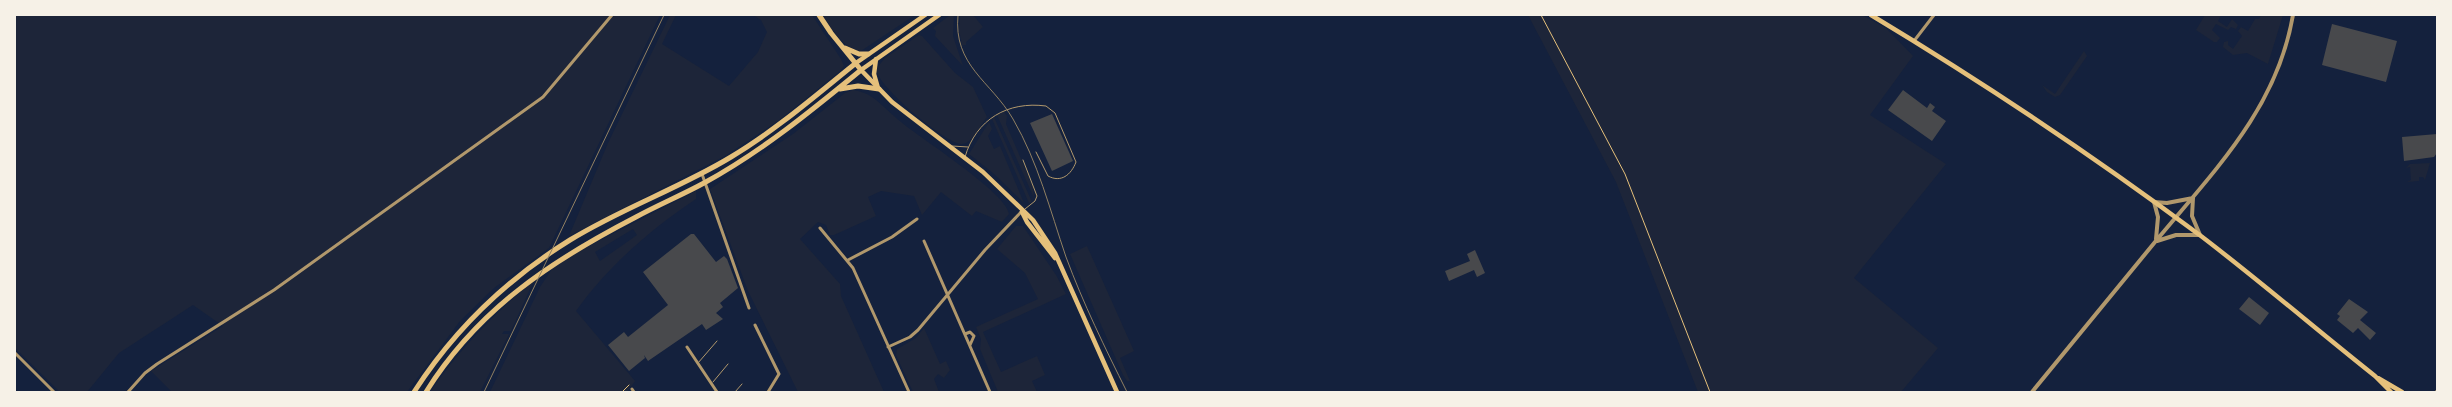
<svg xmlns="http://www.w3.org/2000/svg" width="2452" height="407" viewBox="0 0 2452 407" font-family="Rubik,sans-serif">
  <rect width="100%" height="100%" fill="#14213d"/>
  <path fill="#1d2539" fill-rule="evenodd" d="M15,15H660L549,248L494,288L460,321L407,392H172L151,371L223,326L193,305L119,353L87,392H60L15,348Z
    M670,15H676L662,44L729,86L758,52L767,32L761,20L753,15H812L841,59L844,66L839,72L778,121L725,156L569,236L608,143Z
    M823,15H915L861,51C844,49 831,29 823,15Z
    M950,15H954L953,36L963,66L935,36L936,31L933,28Z
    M960,15H973L983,27L966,42V45H962L959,30Z
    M1528,15H1862L1886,28L1913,56L1870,115L1946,164L1854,278L1938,348L1901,392H1698L1616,182Z
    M2205,15H2221L2218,21L2227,27L2232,19L2238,25L2236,29L2231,27L2228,30L2216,24L2212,30L2220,38L2217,42H2214L2196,30Z
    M2261,15H2283L2268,64L2247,53L2233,55L2223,47L2224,42L2228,41V45L2233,49L2242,36L2238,31L2241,27L2248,31L2255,19H2259Z
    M919,35L922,36L955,73L973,87L987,117C981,124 972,145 961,144C945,143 877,86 876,69L885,58Z
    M2084,51L2087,56L2060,95L2055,97L2047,92L2042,85L2055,94Z
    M853,90C860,91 866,93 872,97C882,104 891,114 901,122C920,138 1007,193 1009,214L1002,222L976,211L972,216L941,192L922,215L914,196L881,191L868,197L876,216L834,235H830L826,225L818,222L800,239L840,284L841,296L884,392H798L748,291L710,189L793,134L845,93Z
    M1004,112L1007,116L1006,124L1033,187L1034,198L997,115Z
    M994,117L1032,202L1029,203L992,119Z
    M989,122L992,129L988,136L994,149L1000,146L1024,203L993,173L969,154Z
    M2430,163L2425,180L2423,177H2419V181L2407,182L2411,180L2410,167L2406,168L2410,164Z
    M696,191V199C650,230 609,265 576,311L635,381L627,392H490L540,287L556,263ZM633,229L637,235L600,261L595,252Z
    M1016,226H1023L1056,275L1066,294L983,332L1001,372L1037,356L1045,375L1032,381L1037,392H998L980,349L981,339L976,327L1038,299L1025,273L997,249Z
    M1087,246L1134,351L1120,358L1130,381H1127L1123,375L1070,254Z
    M534,280L511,331H504L502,334H509L480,392H430C462,346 492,316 534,280Z
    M924,328L940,364L946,361L950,370L944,378L938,374L934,379L939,392H913L896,355L897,349L916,338Z"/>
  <path fill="#48494c" d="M2332,24L2397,41L2386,82L2322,65Z
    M1903,90L1927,108L1930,103L1935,107L1932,111L1946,121L1932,141L1888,110Z
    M1052,114L1073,161L1052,171L1030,123Z
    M2437,134V153L2434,157L2404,161L2402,137Z
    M691,234H694L716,262L724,256L727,259L738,288L720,303L723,307L716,313L723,319L706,330L702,324L648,361L644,355L645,358L629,371L608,345L624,332L628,337L668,305L643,272Z
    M1475,250L1485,273L1477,277L1474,270L1449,281L1445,271L1470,261L1467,254Z
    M2249,297L2269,313L2260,325L2239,309Z
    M2349,299L2368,312L2360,320L2376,333L2370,340L2358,328L2353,333L2337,320L2340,316L2337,314Z"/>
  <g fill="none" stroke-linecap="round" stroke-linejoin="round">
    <path stroke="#e5c07b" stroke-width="1" d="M1541,15L1625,174L1710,392
      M622,392L629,385"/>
    <path stroke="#b1986c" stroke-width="1" d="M952,146L968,147
      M965,157C976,119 1008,101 1046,106L1055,113L1076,162C1071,175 1061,183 1048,176L1036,152
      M1023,160L1037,196L1035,201L1025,209
      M698,363L717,341
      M713,382L728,364
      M735,392L742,384"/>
    <path stroke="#b1986c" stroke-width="3" d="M1914,41L1934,15
      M702,174L749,308
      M820,228L853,268L909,392
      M924,241L990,392
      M848,260L892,237L917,219
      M755,325L779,374L768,392
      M965,334L970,332L974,336L970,345
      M687,347L717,392
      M888,347L910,337L918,330L985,250L1022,211
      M15,353L54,392
      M632,389L634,392
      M128,392L145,373L157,364L274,290L543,97L612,15
      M2436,392L2437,391"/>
    <path stroke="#b1986c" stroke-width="4" d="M2156,239L2158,217L2154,202L2167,203L2193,198
      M2157,241L2176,235H2200L2192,216L2193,198
      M2032,392C2073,342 2114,292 2155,242C2213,172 2277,109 2293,15"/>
    <path stroke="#e5c07b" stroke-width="4.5" d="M939,15L861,70L892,102L983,172L1033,220L1055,253L1117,392
      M1871,15C1984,83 2095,157 2201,236C2260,281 2317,330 2375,376L2391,392
      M876,59L874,74L878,88
      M856,63L925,15
      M1022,212L1027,222L1055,258
      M2378,378L2402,392"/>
    <path stroke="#e5c07b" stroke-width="5" d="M845,48L859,54H868
      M840,89L858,86L879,89
      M414,392C454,330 507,279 570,240C622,208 680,188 731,157C776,130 815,96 856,63
      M426,392C478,309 551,261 636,217C658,205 682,195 704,183C761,152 811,111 861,70L831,33L819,15"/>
    <path stroke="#918062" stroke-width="1" d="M958,15C953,66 991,81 1013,119C1038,162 1050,210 1066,257C1083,303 1105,348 1127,392"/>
    <path stroke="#918062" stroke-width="1" d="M484,392L664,15"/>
  </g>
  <rect width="2452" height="407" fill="none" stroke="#f6f1e7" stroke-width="32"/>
</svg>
